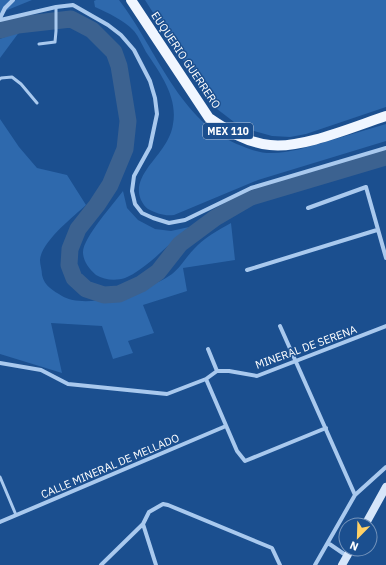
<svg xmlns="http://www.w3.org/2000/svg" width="386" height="565" viewBox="0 0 386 565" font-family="'IBM Plex Sans',sans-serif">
  <rect width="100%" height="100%" fill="#1b4f8f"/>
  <path fill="#2e69ad" d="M0,0H32L0,13Z
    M96,0H119C157,49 179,123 242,146C251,150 261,153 271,153C290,153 307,147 325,142C345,136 366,130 386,124V141L258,180L174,215C164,216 158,214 148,209C145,207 143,204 141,200C132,180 154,162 164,146C168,140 172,132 173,124C178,97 160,73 146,52C142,45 139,37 134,31C124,20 108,13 95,7L94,1Z
    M145,0H386V107L306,134L290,137L272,136L254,131L234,122L217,109L200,87Z
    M20,31L0,58V39Z
    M0,119L19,147L37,168L67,175L86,205C73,217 41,242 40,260C40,265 42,270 42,275C44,286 54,291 62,296C87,311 150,290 172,274C180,268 187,256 194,249C204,238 218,230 231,223L235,260L183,268L187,291L143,305L154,333L128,341L133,353L113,359L102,326L51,323L62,373L0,354Z
    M123,191L127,208L138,220L155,229L171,231L189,227C172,241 144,271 125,278C116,281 104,280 96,275C89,269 83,261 83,252C83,238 114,203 123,191Z"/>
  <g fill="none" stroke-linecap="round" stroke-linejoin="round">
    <path stroke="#3c6290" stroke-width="17" d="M0,30L18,25L71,19L92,30L114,52L119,66L128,121L125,149L110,185L97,205L78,229L70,249L69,265L74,278L86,289L104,295L119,294L141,284L158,272L180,244L215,218L251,197L386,157"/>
    <path stroke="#a9c9ee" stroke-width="3" d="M39,44L55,42L56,31V7
      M0,79L1,78L12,77L21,84L37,103
      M0,477L16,515"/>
    <path stroke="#a9c9ee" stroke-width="4" d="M0,18L5,8L13,0
      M0,20L56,7L73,5L108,25L121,35L134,50L150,81L155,98L157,114L150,147L134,176L132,191L135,204L142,213L153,218L169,223L185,220L251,188L386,148
      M308,208L366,187L386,258
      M247,270L377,230
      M280,326L355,495
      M208,349L217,371
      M0,363L41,370L68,384L167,394L206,379L217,371H229L257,376L386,326
      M206,379L237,451L245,461L326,428
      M0,522L226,426
      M143,524L156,565
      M328,543L347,556
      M101,565L143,524L149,512L163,504L168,505L272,548L280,565
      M315,565L355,495L386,467"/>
    <path stroke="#d6e6fa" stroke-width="8" d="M365,525L386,487
      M342,565L351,549"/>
    <path stroke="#f0f6ff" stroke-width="10" d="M131,0L209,118C228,131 248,143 270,145C302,149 355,126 386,116"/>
  </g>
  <g text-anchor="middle" stroke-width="3" stroke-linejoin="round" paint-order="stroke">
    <rect fill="#1b4f8f" stroke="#bbcadd" stroke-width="1" x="203" y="123" width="50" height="16" rx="3"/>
    <g font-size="10" font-weight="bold" fill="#fff">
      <text x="228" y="135">MEX 110</text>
    </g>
    <g font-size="11" fill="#fff" stroke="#1b4f8f">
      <text transform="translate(186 60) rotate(56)" y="4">EUQUERIO GUERRERO</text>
      <text transform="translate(306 347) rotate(-20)" y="4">MINERAL DE SERENA</text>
      <text transform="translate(110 466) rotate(-23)" y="4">CALLE MINERAL DE MELLADO</text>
    </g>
  </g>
  <g transform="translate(358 537) rotate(203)"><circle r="19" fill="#1b4f8f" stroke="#7695bc"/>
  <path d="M0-3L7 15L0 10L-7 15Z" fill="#ffd166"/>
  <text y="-6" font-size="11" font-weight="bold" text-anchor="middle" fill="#ffffff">N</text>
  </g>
</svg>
